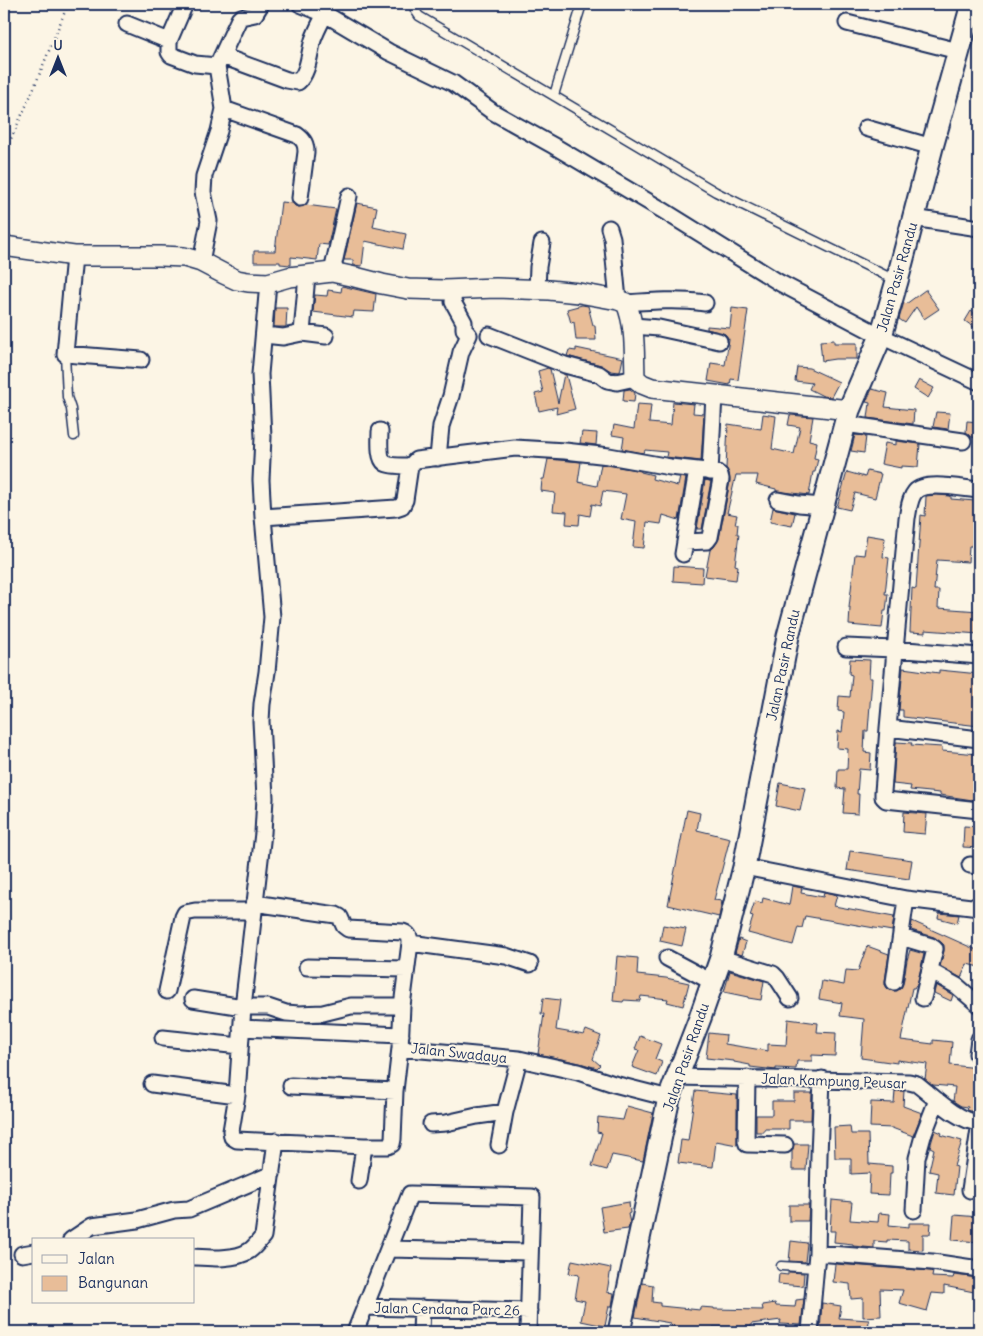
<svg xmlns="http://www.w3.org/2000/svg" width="983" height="1336" viewBox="0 0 983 1336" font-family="Delius,sans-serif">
  <rect width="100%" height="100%" fill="#fcf5e5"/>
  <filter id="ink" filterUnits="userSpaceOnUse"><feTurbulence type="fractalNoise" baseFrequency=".02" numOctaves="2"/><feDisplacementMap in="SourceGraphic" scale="10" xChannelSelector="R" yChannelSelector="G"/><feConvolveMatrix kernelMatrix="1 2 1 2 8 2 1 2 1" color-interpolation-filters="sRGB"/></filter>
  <g filter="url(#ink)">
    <path fill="#e8bd98" stroke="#1b2f5e" d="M281,202L293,203L295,206L299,207L306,205L336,209L328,245L319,244L317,260L291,257V265L280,264V262H254V251H275Z
      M357,203L377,207L373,227L406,234L403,249L365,241L362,266L353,265V260H344Z
      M342,286L376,294L374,312L354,311L353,317L313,312L315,295L327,296L328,290L341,292Z
      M925,290H927L926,291L939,309L924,319L916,307L905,323L899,319L904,302L906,304Z
      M582,305L588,306L593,325H595L596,340H576L574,322L571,323L567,309Z
      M275,308H287L286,327H274Z
      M732,308L748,310L738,380L731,379L730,385L708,381L711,363L725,365L729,339L725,334L707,329V326L730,328Z
      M971,311L979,317V331L965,321Z
      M834,340V343H857V359H835L822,361L820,341Z
      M576,348L623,358L620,372L611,371L601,365L567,356L569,350L576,351Z
      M797,367L809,368L839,382L831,397L823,396L809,389L812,383L795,381Z
      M548,368L550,369L558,403L564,374L566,375L575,409L556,414L557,407L539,411L535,394L543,392L538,371Z
      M919,380L934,388L928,398L914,389Z
      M630,389L635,393L634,402L623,401L624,390Z
      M872,389L888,393L885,407L914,410L913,424L868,418L870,403L866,402Z
      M673,402L694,404L693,413L704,414L701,461L666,457L667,452L645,450L644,453L622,449L624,437L612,435L614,425L634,429L637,404L651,405L649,423L671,425Z
      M936,412L950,413L948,429L933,427Z
      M763,414L776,416L772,449L794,454L800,427L788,425L790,415L813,417L809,440L817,442L814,458L818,459L815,472H813L809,495L776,491V489L756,484L758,475H736L727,513L737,515L735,524H738L737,534H739L735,565L738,566L736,580L705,576L710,550L714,547L719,539L730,481L729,473L726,468L728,424L761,429Z
      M967,421L979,422V438L972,437L966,432Z
      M582,432L597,433L596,445L580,443Z
      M855,435L866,436L864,453L851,451Z
      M896,441L920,444L918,467L901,466V468L881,464L885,443L896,445Z
      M548,459L581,462L578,482L597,486L601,464L641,471V472L653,475L652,479L678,486L680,477L686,478L679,520L663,515L661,524L647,522L644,548L633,547L636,522L621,519L626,494L603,491L600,506L592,504L590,516L580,514L579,525L566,524L567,512L553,511L555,493L541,491L542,479H544Z
      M867,471L881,474L875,498L855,493L850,510L837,507L847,472L865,477Z
      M705,480L711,481L702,529H697Z
      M936,495L951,496V499L975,501L974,531L972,546H969L968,562L937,560L934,590H939L938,608L979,611V634L925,630V633L910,632L912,588L916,589L921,515L925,516L926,496Z
      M773,508L795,513L792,526L770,522Z
      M867,535L885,538L883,557L889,558L885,594H888L886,611H884L882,628L849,625L850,608H849L855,554L864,555Z
      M674,566L703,568L702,583L673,581Z
      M850,659L870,660L869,678H872L868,731H865L864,752L871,753L870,770L859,769L857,794H859L858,814L843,813L845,789L837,788L838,769H847L848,749L837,748L838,731L842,732L844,712L838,711L839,696L850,697L852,675L849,674Z
      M903,668L939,673V670L979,674V726L903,717V710H899Z
      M896,742L912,743L911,745L942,747V751L979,754V801L940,795V793L910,790L911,786L893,784Z
      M780,783L805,788L800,811L776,806Z
      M687,810L700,813L697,830L730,838L714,900L722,901L719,917L668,905Z
      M904,812L927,814L925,834L903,832Z
      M964,826L979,827V848L963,847Z
      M850,851L912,860L909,879L847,870Z
      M792,886L802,888L801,893L823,897L824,892L837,895L834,906L894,917L892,931L805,916L802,928L798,927L793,945L748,933L753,917L750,916L755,901L762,903L763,898L789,905Z
      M939,913L959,915L957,923L938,918Z
      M912,921L979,951V967L967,964L961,978L940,966L944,951V945L941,942L934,937L911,930Z
      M663,925L686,929L682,946L660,941Z
      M739,939L746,942L742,955L735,953Z
      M867,946L889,954L885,981V985L888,989L893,991H897L901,988L903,984L907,960L910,950L924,954L917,985H916L914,988H912L901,1040L933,1044V1040L952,1042L950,1065L979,1068V1113L967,1110L968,1107L961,1106L953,1101L955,1087L933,1085L925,1079L927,1064L897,1060V1063L861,1058L864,1019L840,1016L842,1003L819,999L822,981L844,985L846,970L858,971Z
      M617,956L638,958L637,975L666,978L689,983L683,1006L667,1002L668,999L641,996L640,1001L624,1000L623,1002L613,1001Z
      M730,971L764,981L761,1000L748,998V997L724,992Z
      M936,985L953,995L951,1001L934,993Z
      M543,998L560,1000L556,1030L584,1035L586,1030L601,1036L593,1059L600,1065L597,1068L580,1063L538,1054L544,1014H541Z
      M788,1019L818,1023L817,1032L836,1033L835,1056L812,1055V1061H797L796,1069L776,1068V1070L750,1067V1065L734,1062V1061L706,1058L709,1033L726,1035L725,1044L768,1051V1044L786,1045Z
      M640,1036L661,1044L655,1059L662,1062L657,1076L632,1067L639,1050L635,1049Z
      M695,1091L737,1095V1145L716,1141L713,1167L678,1163L681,1140L688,1141Z
      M895,1091H904L903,1106L922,1113L913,1136L892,1128L870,1127L871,1102L894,1103Z
      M794,1093H812L811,1120H789V1129H764V1132H756V1115H772V1101H794Z
      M627,1106L653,1113L643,1161L612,1155L607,1170L592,1166L602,1133L597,1132L598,1117L623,1120Z
      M850,1126L851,1134H868L869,1164L892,1166V1173H890L889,1195L869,1194L870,1173L851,1174V1158H835L834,1127Z
      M935,1130L942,1133L941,1135L962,1141L954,1166L957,1167L954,1195L936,1193L938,1173L929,1171L934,1149L930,1147Z
      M794,1144H808L806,1170H792V1151Z
      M832,1200L852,1202L850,1220L878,1222L879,1213L890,1214L889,1225L909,1227V1223H931L930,1234H923V1250L908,1249V1241L887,1240V1242L874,1241V1248L853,1246V1244L834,1242L835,1231H830Z
      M629,1202L630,1213L628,1214L630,1223L628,1229L604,1232L600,1207Z
      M789,1205H809L808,1221H789Z
      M954,1215L979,1217V1242L952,1240Z
      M791,1241L807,1243L805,1262L789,1261Z
      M572,1260L611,1268L607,1292L614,1293L612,1306H609L605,1326L581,1321L585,1301L575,1299L579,1275L569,1273Z
      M835,1264L930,1271L933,1272L932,1277L953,1278L954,1275L979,1278V1293L944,1286V1294L932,1293L927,1311L899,1303L903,1290L880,1289L881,1316L863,1317V1298L851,1299L850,1284L833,1282Z
      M788,1272L804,1273L803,1286L778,1284L779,1274L788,1275Z
      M642,1283L653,1285L652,1302L660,1303V1306L700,1310V1307L714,1308V1309L763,1310L762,1305L775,1303L776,1306L795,1307L796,1300L804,1299L801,1325L780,1324L781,1320L751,1324V1327H744V1332H733V1327H713L712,1330L694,1328V1329L670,1326V1323L635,1317Z
      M822,1303L841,1306L839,1318L869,1320L868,1331L854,1330V1332H820Z"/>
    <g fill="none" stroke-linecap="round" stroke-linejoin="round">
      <g stroke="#1b2f5e" stroke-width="11">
        <path id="service" d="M416,4L415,10L419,16L716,192L895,280
          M554,95L582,4
          M65,354L67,397L71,409L74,436
          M781,1266L815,1268"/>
      </g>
      <g stroke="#1b2f5e" stroke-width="19">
        <path id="minor" d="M300,4L325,14L389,52L453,83L493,112L554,146L664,211L780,283L881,336L979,382
          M847,23L958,51
          M127,24L169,41V52L171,55L195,64L217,66L239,19L241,17L255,14L261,4
          M169,41L185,4
          M222,56L287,80L298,82C309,72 309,53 313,40C316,31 321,22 325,14
          M224,109L297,135C304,140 306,144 306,152L300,198
          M866,128L932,147
          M913,218L979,228
          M609,228L612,238L618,300
          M74,256L65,354L141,360
          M201,262L209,221L203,192L204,176L219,131L224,109L217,66
          M332,272L349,196
          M268,283L260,374L263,437L261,480L263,517L272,617L267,672L262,704L261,721L265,798L263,833L243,1007L237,1095L231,1131L232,1137L237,1140L364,1146H388L392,1144L393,1139L395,1091L400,1048
          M537,289L538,267L542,243
          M626,303C652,301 679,299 705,303
          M633,326L659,328L719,341
          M302,333L307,275
          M264,335L283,337L302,333L326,336
          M489,335L565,365L599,374L607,380L617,382L635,378
          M845,424L963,441
          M380,431C380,439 378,458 385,463C389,466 404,466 410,466
          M438,458L441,426L451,396L461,352L469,335L464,329V322L453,302L454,290
          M710,472L714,395
          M979,490C964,489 925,480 915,492C909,499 909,510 907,518L888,728L979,739
          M778,500L799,504L822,506
          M263,517L396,508L402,506L405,500L410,466L416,460L515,448L565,451L609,456L670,467L716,472L720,475L721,479L710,537L707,541L685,542
          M683,554L697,470
          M846,647L894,649L979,656
          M888,728L883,792V797L886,800L979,810
          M970,865L979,866
          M744,867L906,899L979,908
          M254,903L336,915L340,917L344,926L348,929L403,932C409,934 410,937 410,943L402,1006L400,1048L519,1059L578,1072L614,1084L669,1098
          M901,937L931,946L935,949L923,998
          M410,943L506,956L530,964
          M667,958L712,982
          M721,958L773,974L777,978L790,998
          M307,967L406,969
          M930,971L957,986L979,1005
          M894,982L906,899
          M167,991L183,917L185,913L195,911H253
          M193,999L243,1007H268L286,1013L299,1014L323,1013L351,1006H402
          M241,1028L401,1035
          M163,1038L240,1046
          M977,1054L979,1039
          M677,1077L909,1082L917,1084C935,1098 956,1120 979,1123
          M747,1078L746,1141L747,1144L785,1145
          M152,1084L237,1095
          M291,1086L395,1091
          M431,1124L446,1123L477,1116L505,1112
          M499,1145L505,1112L519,1059
          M359,1181L364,1146
          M970,1190L979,1129
          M914,1210L917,1158L923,1136L937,1100
          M71,1240L92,1226L137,1220L174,1210L189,1209L272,1174
          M388,1249L530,1252
          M817,1253L932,1262L979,1269
          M22,1254L34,1252
          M194,1257C210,1258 235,1260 249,1251C255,1247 259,1241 263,1236L276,1141
          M365,1307L529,1311
          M355,1332L410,1194L532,1197L528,1332
          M421,1332L422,1308
          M810,1332L817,1253L819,1155L822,1079"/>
      </g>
      <g stroke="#1b2f5e" stroke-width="22">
        <path id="tertiary" d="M4,246L74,256H160L184,257L201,262L224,274L237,280L248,282L268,283L289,277L332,272L355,277L382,284L408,289L444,290L496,288L549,290L579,293L618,300L626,303C636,327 634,353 635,378L642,384L652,388L849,410"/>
      </g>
      <g stroke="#1b2f5e" stroke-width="25">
        <path id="secondary" d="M619,1332L669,1098L700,1018L721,958L744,867L788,636L845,424L849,410L881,336L897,281L932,147L972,4"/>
      </g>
      <path stroke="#1b2f5e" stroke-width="2.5" stroke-dasharray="1 4" stroke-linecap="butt" d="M4,145L10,141L31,95L68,4"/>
      <use href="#service" stroke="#fcf5e5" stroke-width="8"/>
      <use href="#minor" stroke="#fcf5e5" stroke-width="15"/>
      <use href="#tertiary" stroke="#fcf5e5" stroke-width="19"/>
      <use href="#secondary" stroke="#fcf5e5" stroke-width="21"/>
    </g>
  </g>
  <g text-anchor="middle" stroke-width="4" stroke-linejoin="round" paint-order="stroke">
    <g font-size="14" fill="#1b2f5e" stroke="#fcf5e5">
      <text transform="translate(897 277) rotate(-74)" y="5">Jalan Pasir Randu</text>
      <text transform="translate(783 665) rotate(-78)" y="5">Jalan Pasir Randu</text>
      <text transform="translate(459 1053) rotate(6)" y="5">Jalan Swadaya</text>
      <text transform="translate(686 1057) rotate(-71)" y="5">Jalan Pasir Randu</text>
      <text transform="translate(834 1081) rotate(2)" y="5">Jalan Kampung Peusar</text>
      <text transform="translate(447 1309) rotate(1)" y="5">Jalan Cendana Parc 26</text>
    </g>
  </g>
  <rect width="983" height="1336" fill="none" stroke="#fcf5e5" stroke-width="20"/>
  <rect x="10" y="10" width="963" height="1316" fill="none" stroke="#1b2f5e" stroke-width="2" filter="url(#ink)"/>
  <rect x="32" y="1238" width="162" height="65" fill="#fcf5e5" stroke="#a2a6af"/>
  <rect x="42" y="1255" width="25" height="8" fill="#fcf5e5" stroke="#a2a6af"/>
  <text x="78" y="1264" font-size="15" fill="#1b2f5e">Jalan</text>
  <rect x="42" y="1276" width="25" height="15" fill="#e8bd98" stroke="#a2a6af"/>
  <text x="78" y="1288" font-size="15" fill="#1b2f5e">Bangunan</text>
  <g transform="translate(58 58)" stroke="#fcf5e5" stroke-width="4" paint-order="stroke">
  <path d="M0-4L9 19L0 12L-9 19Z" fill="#1b2f5e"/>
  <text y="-8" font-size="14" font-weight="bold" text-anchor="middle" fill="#1b2f5e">U</text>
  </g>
</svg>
